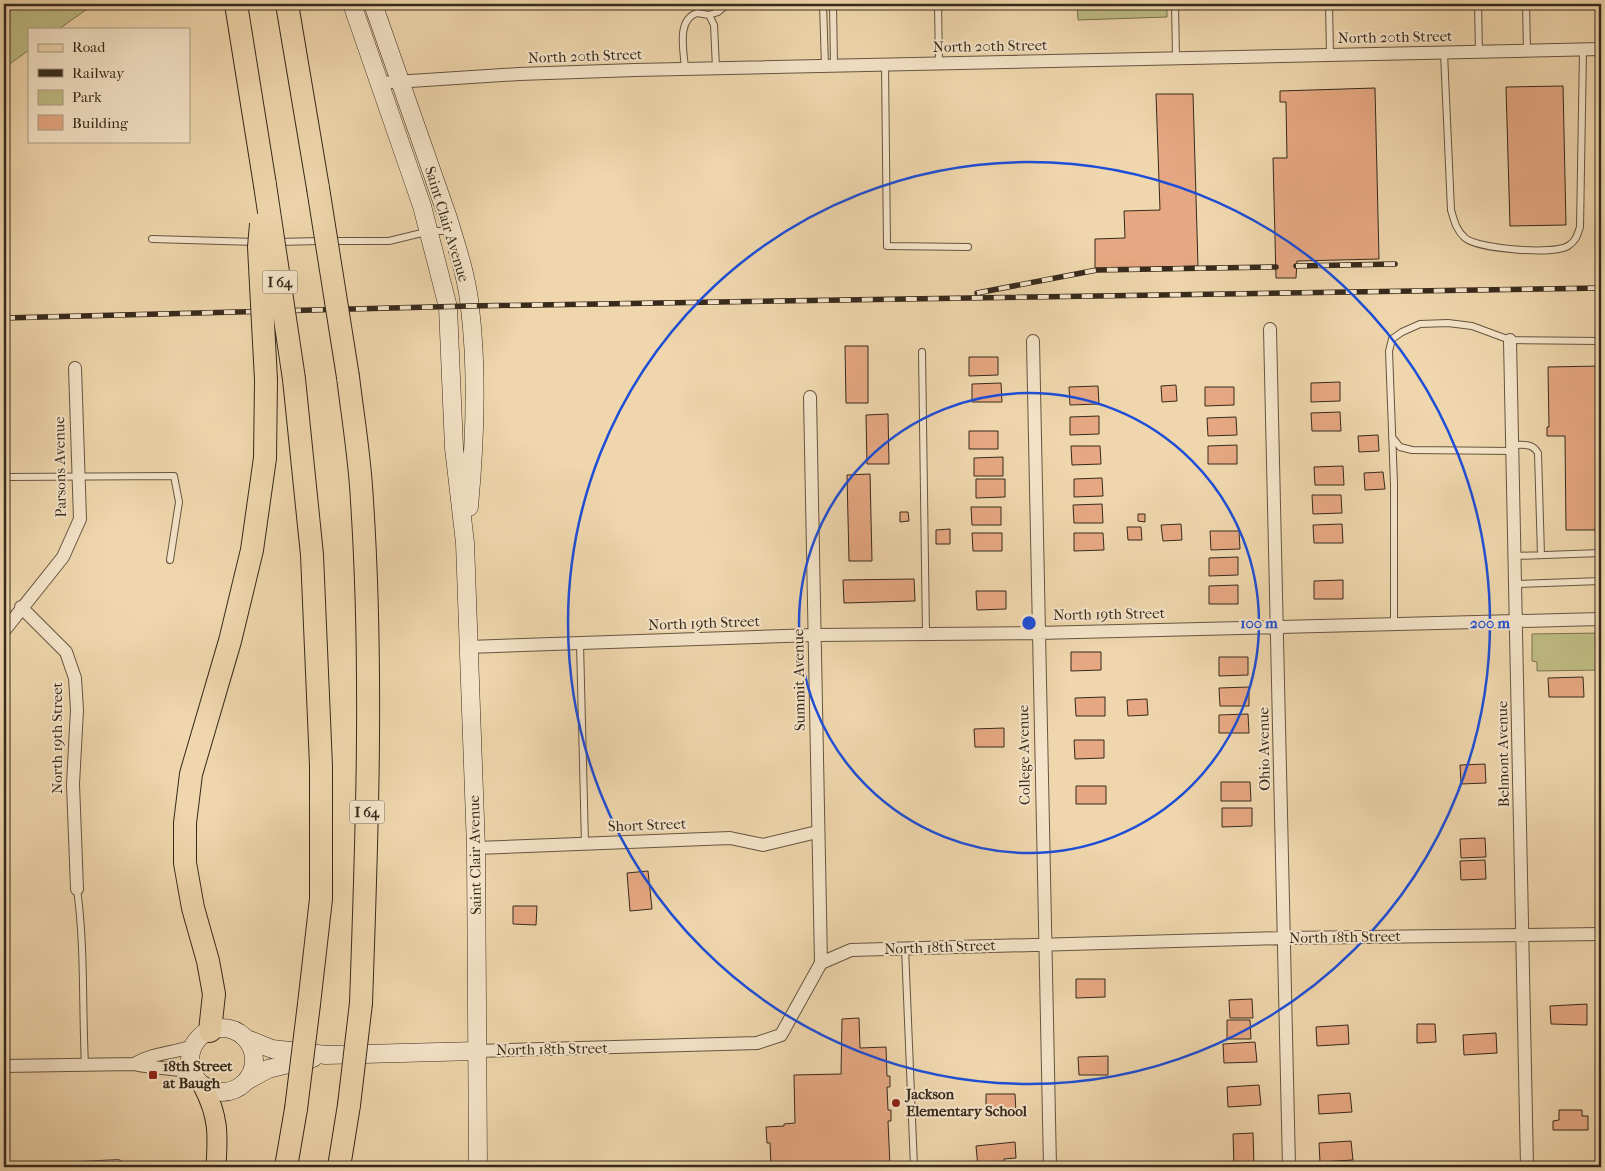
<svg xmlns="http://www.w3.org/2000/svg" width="1605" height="1171" viewBox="0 0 1605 1171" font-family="'IM FELL French Canon',serif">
  <rect width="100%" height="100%" fill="#efd6ac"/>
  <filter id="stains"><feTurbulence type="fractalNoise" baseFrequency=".004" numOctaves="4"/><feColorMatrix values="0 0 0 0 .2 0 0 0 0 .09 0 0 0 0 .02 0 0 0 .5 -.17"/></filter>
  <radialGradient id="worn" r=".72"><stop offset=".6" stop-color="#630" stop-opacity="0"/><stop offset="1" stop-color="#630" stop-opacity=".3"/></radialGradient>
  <path fill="#c0bc84" stroke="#7c7350" d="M4,4H94L59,29H29V50L4,68Z
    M1077,4H1167V17L1078,20Z
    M1601,633V670L1537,671V662L1532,661V634Z"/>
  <path fill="#e6a882" stroke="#372a1c" d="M1563,86L1566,225L1510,226L1506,87Z
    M1375,88L1379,259L1297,261L1296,278H1276L1273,158H1287L1286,102H1280V91Z
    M1156,94H1193L1198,266L1095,269V239L1125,238L1124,211L1160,210Z
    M845,346H868V403H846Z
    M969,357H998V375L969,376Z
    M1601,366V530H1566L1565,436H1547V427H1549L1548,367Z
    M1340,382V401L1311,402V383Z
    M1001,383L1002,402H972V384Z
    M1176,385L1177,401L1162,402L1161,386Z
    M1098,386L1099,404L1070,405L1069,387Z
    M1205,387H1234V405L1205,406Z
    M1340,412L1341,431H1312L1311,413Z
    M888,414L889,464H867L866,415Z
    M1099,416V434L1070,435V417Z
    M1236,417L1237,435L1208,436L1207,418Z
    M969,431H998V449H969Z
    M1378,435L1379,451L1359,452L1358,436Z
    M1237,445V464H1208V446Z
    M1071,446H1100L1101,464L1072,465Z
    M1003,457V476H974V458Z
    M1343,466L1344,485H1315L1314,467Z
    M1383,472L1385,489L1365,490L1364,473Z
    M870,474L872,561H849L847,475Z
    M1102,478L1103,496L1074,497V479Z
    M976,479H1005V497L976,498Z
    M1312,495H1341L1342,513L1313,514Z
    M1102,504L1103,523H1074L1073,505Z
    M971,507H1001V525H972Z
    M900,512H908L909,521L900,522Z
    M1138,514H1145V522L1138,521Z
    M1181,524L1182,540L1163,541L1161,525Z
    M1342,524L1343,543H1314L1313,525Z
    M1127,527H1141L1142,540H1128Z
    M950,529V544H936V530Z
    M1210,531H1239L1240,549L1211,550Z
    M972,533H1002V551H973Z
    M1074,533H1103L1104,550L1074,551Z
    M1238,557V575L1209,576V558Z
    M914,579L915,601L844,603L843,580Z
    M1343,580V599H1314V581Z
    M1238,585V604H1209V586Z
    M976,591H1006V609L977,610Z
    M1071,652H1101V670L1071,671Z
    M1219,657H1248V675L1219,676Z
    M1583,677L1584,697H1549L1548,678Z
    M1249,687V706H1220L1219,688Z
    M1105,697V716H1076L1075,698Z
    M1147,699L1148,715L1128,716L1127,700Z
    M1248,714L1249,733H1219V715Z
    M1004,728V747H975L974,729Z
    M1074,740H1104V758L1075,759Z
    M1485,764L1486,783L1461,784L1460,765Z
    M1221,782H1250L1251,801H1221Z
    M1076,786H1106V804H1076Z
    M1222,808H1252V826L1222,827Z
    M1485,838L1486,857L1461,858L1460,839Z
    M1485,860L1486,879L1461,880L1460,861Z
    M648,871L652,909L630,911L627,873Z
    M513,906H537L536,925L513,924Z
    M1076,979H1105V997L1076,998Z
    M1252,999L1253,1018H1230L1229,1000Z
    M1587,1004V1025L1551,1024L1550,1006Z
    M859,1018L860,1048L886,1047L887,1076H890V1087H887L888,1110H891V1121H888L890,1166L771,1167L770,1143H767L766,1127L784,1126V1124L795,1123L794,1075L841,1074L842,1019Z
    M1227,1020H1250L1251,1039H1227Z
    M1417,1024H1435L1436,1042L1417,1043Z
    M1348,1025L1349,1044L1317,1046L1316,1027Z
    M1496,1033L1497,1053L1464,1055L1463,1035Z
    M1255,1042L1257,1062L1224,1063L1223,1044Z
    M1108,1056V1075H1079L1078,1057Z
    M1259,1085L1261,1105L1228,1107L1227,1087Z
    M1350,1093L1352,1112L1319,1114L1318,1095Z
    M986,1094H1015L1016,1112L986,1113Z
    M1559,1110H1582V1116H1588V1130H1553V1121L1559,1120Z
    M1253,1133L1254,1167H1234L1233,1134Z
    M1351,1141L1353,1160L1320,1162L1319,1143Z
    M1015,1142L1016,1158L1004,1159V1167H978L976,1146Z"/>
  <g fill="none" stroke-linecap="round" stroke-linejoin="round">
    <g stroke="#655540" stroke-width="8">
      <path id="lane" d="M823,4L825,66
        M833,4L834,66
        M938,4L939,63
        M1175,4L1176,58
        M1329,4L1330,55
        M1478,4L1479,52
        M1526,4L1527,51
        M709,15L718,12L728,4
        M1444,53L1451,210C1454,220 1456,230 1465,238C1478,249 1553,255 1568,246C1576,241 1577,236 1580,227L1583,50
        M885,65L887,246L968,247
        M685,69C684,51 676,20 697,13L709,15L714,25L716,68
        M152,239L256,242
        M331,241H389L430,231H450
        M276,242L321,241
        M922,352L926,634
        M1392,437L1400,447L1412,450L1513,451
        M1513,445C1524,445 1532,443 1538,453L1541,555
        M4,477L174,476L179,502L170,560
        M1515,556L1601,553
        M1516,584L1601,581
        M1394,624V484L1389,351L1392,339L1402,332L1420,324L1448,323L1472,326L1510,340L1601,341
        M580,643L585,844
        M77,889C85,947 82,1006 85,1065
        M905,948L914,1167
        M79,1167L81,1165L118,1163L120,1167"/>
    </g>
    <g stroke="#655540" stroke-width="14">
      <path id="street" d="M380,83L519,74L635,70L1601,49
        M1270,329L1289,1167
        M1510,340L1527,1167
        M1033,341L1050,1167
        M810,397L821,963
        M21,607L66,652L75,678L77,710L73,784L77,889
        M4,631L63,557L80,519L75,368
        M468,647L815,635L1037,633L1601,619
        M476,848L730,838L763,845L817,832
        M477,1051L757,1043L781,1035L821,963L851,950L1284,938L1601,934
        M134,1064C155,1052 171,1054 193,1046
        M4,1066L134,1064C154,1069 174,1067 193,1073"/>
    </g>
    <g stroke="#372a1c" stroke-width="19">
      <path id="secondary" d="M352,4L422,206L448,307L454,448L465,543L476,848L478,1167
        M373,4L448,218C457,248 467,277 470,308C478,374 475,441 469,507
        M190 1060a32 32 0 1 1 64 0a32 32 0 1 1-64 0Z
        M247,1039L272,1049L326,1055L477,1051
        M248,1080L268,1069L313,1058"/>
    </g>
    <g stroke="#372a1c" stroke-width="21">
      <path id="primary" d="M203,1086C219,1117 218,1134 216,1167"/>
    </g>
    <g stroke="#372a1c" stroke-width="24">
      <path id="highway" d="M236,4L265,185
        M287,4L318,188
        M348,377C353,418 360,459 362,501C373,668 367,836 361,1003
        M294,379L312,555L321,766V899L309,1004
        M210,1031L214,994L208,961L193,908L185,863V823L191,774L230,641L252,550L265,458L266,380
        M286,1167L296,1109
        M339,1167L349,1105"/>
    </g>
    <use href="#lane" stroke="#f5e4c9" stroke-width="6"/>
    <use href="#street" stroke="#f5e4c9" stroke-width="12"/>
    <use href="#secondary" stroke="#f5e4c9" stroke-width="18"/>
    <use href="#primary" stroke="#efd6ac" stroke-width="19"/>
    <use href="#highway" stroke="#efd6ac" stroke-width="22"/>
    <g stroke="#372a1c" stroke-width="5.5">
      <path id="rail" d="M1296,266L1395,264
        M977,293L1097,270L1276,267
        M4,318L470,306L1601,288"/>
    </g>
    <use href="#rail" stroke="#f5e4c9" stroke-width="4" stroke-dasharray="11" stroke-linecap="butt"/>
    <g stroke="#372a1c" stroke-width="24" stroke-linecap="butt">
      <path id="highway-bridge" d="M265,185L294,379
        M318,188L348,377
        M261,224L259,247L266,380
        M349,1105L361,1003
        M296,1109L309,1004"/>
    </g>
    <use href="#highway-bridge" stroke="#efd6ac" stroke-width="22"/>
  </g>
  <g fill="none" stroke="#1d4ed8" stroke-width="2.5">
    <circle cx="1029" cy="623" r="230"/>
    <circle cx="1029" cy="623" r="461"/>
  </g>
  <g fill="#8f2418" stroke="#f5e4c9" stroke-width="2">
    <rect x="148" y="1070" width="10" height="10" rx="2.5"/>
    <circle cx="896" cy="1103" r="5"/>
  </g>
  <g text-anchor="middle" stroke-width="4" stroke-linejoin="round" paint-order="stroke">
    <g fill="#f5e4c9" stroke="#706250" stroke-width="1">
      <rect x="262.5" y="270.5" width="35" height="23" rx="4"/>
      <rect x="349.5" y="800.5" width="35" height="23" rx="4"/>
    </g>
    <g font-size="14" font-weight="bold" fill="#372a1c">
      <text x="280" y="287">I 64</text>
      <text x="367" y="817">I 64</text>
    </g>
    <g font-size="15" fill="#372a1c" stroke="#f5e4c9">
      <text transform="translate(1395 37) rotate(-1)" y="5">North 20th Street</text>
      <text transform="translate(990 46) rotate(-1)" y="5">North 20th Street</text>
      <text transform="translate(585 56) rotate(-2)" y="5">North 20th Street</text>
      <text transform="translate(447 224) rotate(73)" y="5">Saint Clair Avenue</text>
      <text transform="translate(60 467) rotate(-91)" y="5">Parsons Avenue</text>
      <text transform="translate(1109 614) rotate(-1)" y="5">North 19th Street</text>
      <text transform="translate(704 623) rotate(-2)" y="5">North 19th Street</text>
      <text transform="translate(799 680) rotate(-91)" y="5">Summit Avenue</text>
      <text transform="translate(57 738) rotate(-90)" y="5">North 19th Street</text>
      <text transform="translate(1264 749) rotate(-91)" y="5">Ohio Avenue</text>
      <text transform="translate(1503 754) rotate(-91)" y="5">Belmont Avenue</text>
      <text transform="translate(1024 755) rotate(-91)" y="5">College Avenue</text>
      <text transform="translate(647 825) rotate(-2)" y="5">Short Street</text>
      <text transform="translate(475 855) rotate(-91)" y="5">Saint Clair Avenue</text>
      <text transform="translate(1345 937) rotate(-1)" y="5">North 18th Street</text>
      <text transform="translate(940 947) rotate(-2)" y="5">North 18th Street</text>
      <text transform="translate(552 1049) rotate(-1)" y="5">North 18th Street</text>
    </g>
    <g font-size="15" font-weight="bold" fill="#372a1c" stroke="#f5e4c9" text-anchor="start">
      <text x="163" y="1071">18th Street<tspan x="163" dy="17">at Baugh</tspan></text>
      <text x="906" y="1099">Jackson<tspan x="906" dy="17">Elementary School</tspan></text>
    </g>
  </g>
  <circle cx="1029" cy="623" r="8" fill="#1d4ed8" stroke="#f5e4c9" stroke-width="2.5"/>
  <g font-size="15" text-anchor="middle" font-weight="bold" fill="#1d4ed8" stroke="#f5e4c9" stroke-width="4" stroke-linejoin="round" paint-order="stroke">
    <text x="1259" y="628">100 m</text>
    <text x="1490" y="628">200 m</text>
  </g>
  <rect width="1605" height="1171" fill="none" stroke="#efd6ac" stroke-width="20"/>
  <rect x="5" y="5" width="1595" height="1161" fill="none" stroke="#372a1c" stroke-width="2.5"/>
  <rect x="10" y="10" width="1585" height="1151" fill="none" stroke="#372a1c"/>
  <rect x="28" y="28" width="162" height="115" fill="#f5e4c9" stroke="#a99a84"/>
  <rect x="38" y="44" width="25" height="8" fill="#efd6ac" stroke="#a99a84"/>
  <text x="72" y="52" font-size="15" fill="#372a1c">Road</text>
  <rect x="38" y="69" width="25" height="8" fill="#372a1c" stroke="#a99a84"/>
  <text x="72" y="78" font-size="15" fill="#372a1c">Railway</text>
  <rect x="38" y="90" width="25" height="15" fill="#c0bc84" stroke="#a99a84"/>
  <text x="72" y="102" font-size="15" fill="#372a1c">Park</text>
  <rect x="38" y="115" width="25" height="15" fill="#e6a882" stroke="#a99a84"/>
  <text x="72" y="128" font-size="15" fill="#372a1c">Building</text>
  <rect width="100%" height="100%" filter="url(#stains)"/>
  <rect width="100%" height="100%" fill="url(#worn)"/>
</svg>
